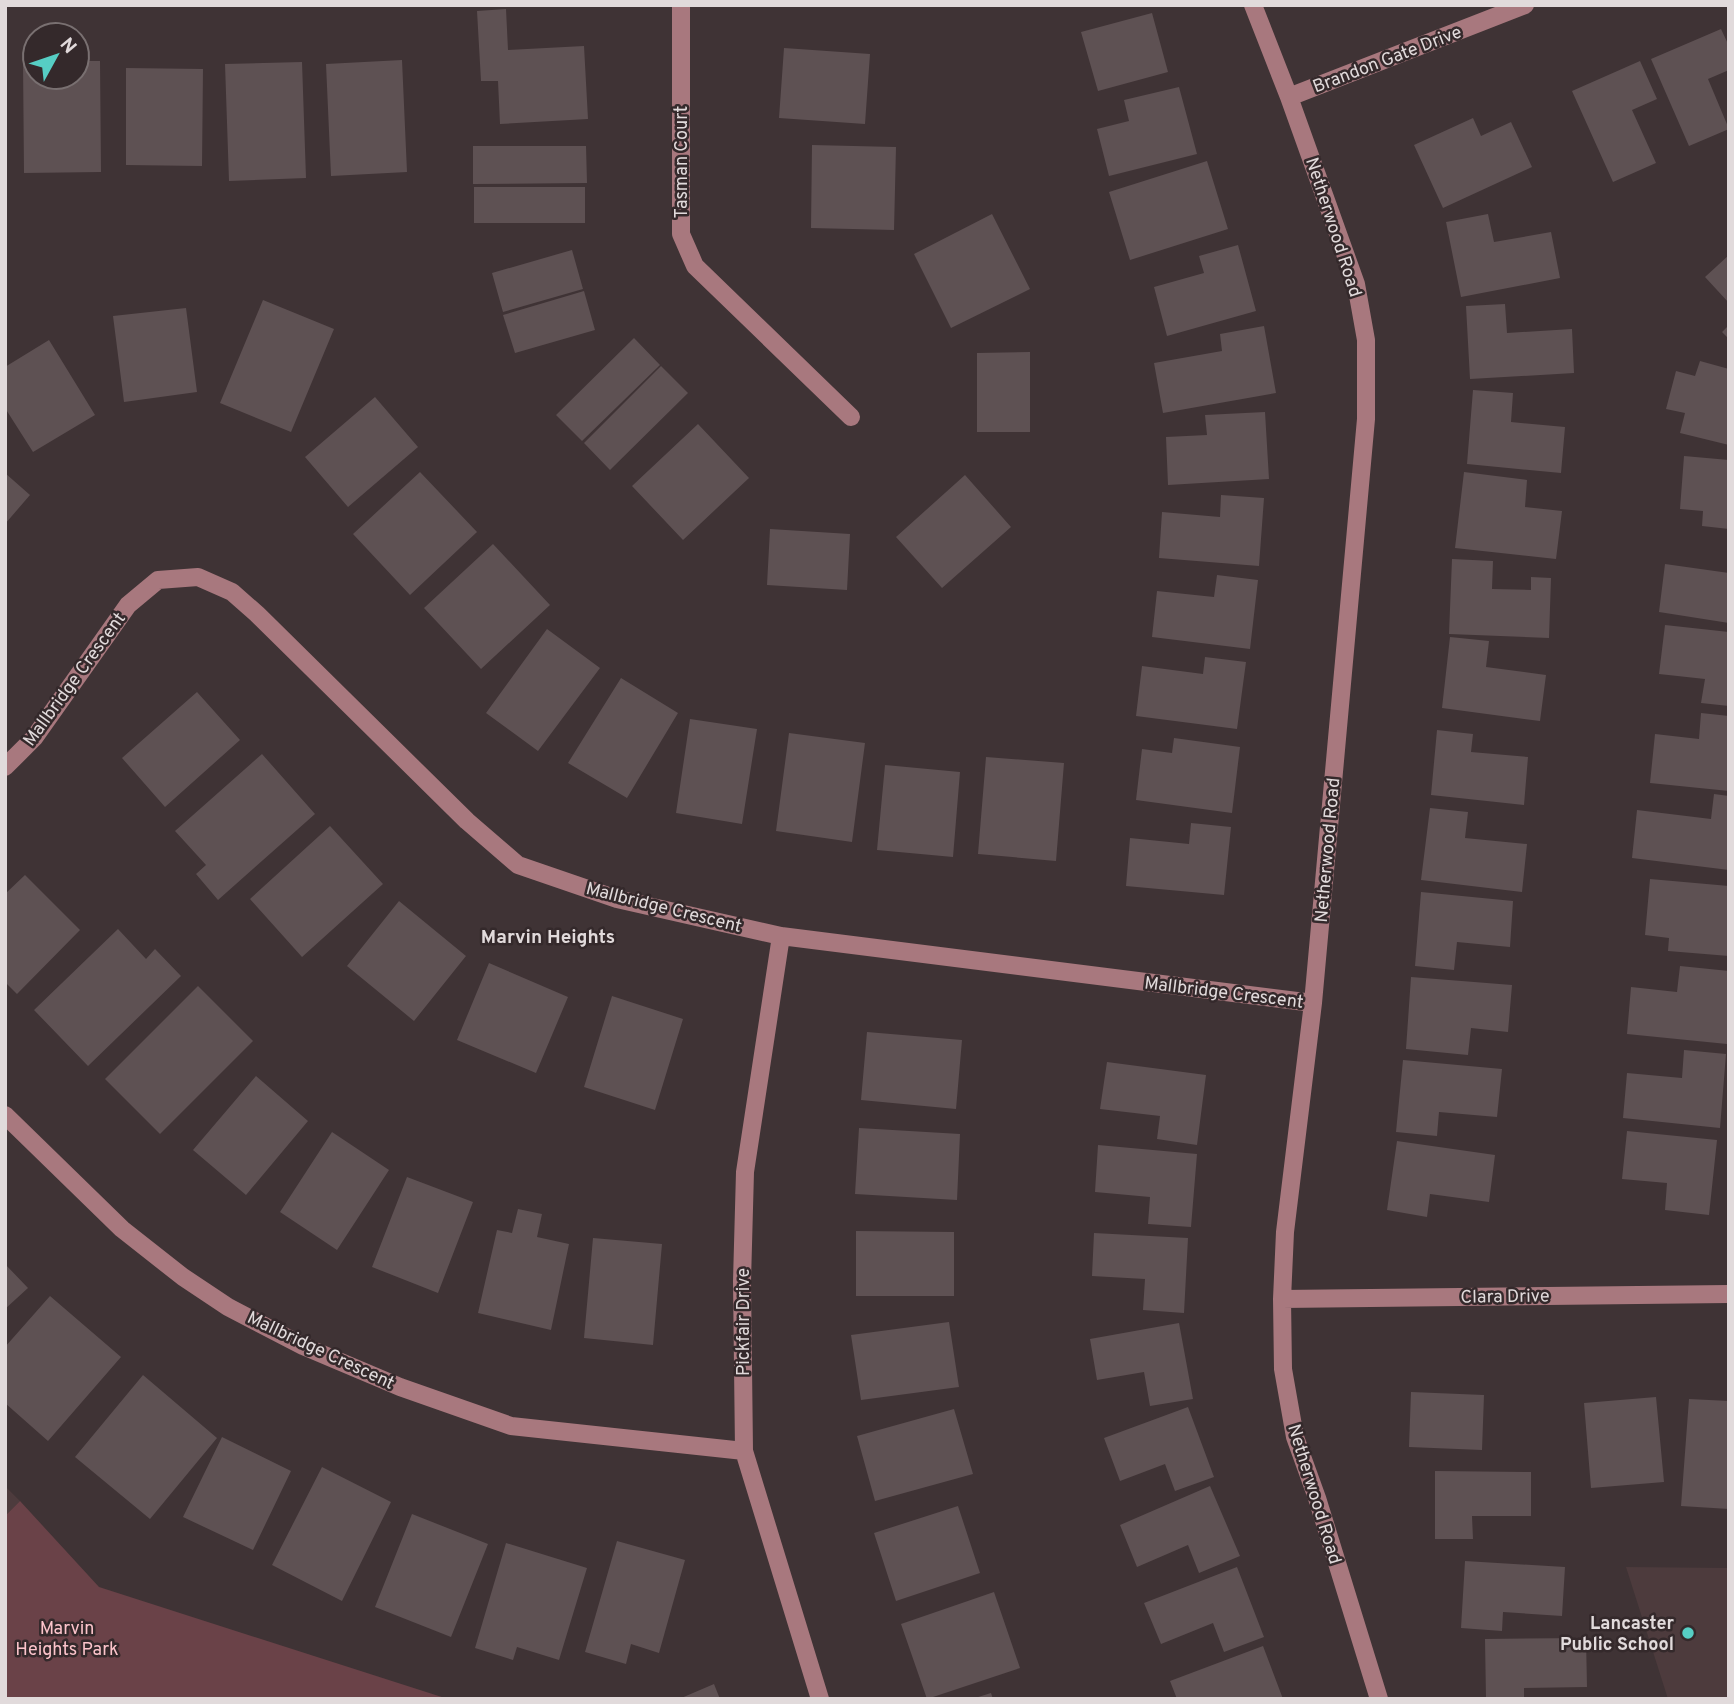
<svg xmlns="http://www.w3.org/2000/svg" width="1734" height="1704" viewBox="0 0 1734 1704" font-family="Overpass,sans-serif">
  <rect width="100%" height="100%" fill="#3f3335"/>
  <path fill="#4d3b3d" d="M5,1486L20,1501L5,1516Z
    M1626,1567L1729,1568V1699H1668Z"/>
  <path fill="#6a4248" d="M20,1501L99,1587L448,1699H5V1516Z"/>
  <path fill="#5e5153" d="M506,9L508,50L584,46L588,119L500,124L498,81H481L477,11Z
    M1152,13L1168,72L1098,91L1081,32Z
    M1721,29L1729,46V70L1708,79L1729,129L1689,146L1651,59Z
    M784,48L870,54L865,124L779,118Z
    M402,60L407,172L331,176L326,64Z
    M23,61H35V77H77V61H100L101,172L24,173Z
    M1640,61L1657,99L1632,110L1656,163L1613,182L1572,91Z
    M302,62L306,178L229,181L225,64Z
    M126,68L203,69L202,166L126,165Z
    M1179,87L1197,154L1109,176L1097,129L1129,121L1124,100Z
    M1473,118L1481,136L1511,122L1532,167L1443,208L1414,145Z
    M812,145L896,147L894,230L811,228Z
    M473,146H586L587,183L473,184Z
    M1207,161L1228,229L1130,260L1109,192Z
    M474,187H585V223H474Z
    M992,214L1030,289L951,328L914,254Z
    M1488,214L1494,242L1551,232L1560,278L1461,297L1446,222Z
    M1238,245L1256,311L1167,336L1154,287L1204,273L1199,256Z
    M572,250L583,289L503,312L492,273Z
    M1729,255V303L1705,277Z
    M584,291L595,330L515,353L503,315Z
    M263,300L334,329L291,432L220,403Z
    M1505,304L1507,333L1572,329L1574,373L1470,379L1466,306Z
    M186,308L197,392L124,402L113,316Z
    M1729,325V339L1722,332Z
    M1264,326L1276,393L1163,413L1154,363L1222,351L1220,334Z
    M634,338L660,365L582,441L556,415Z
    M49,340L95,415L33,452L5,408V367Z
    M1030,352V432H977V353Z
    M1700,361L1729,369V445L1680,433L1685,413L1666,409L1676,371L1695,376Z
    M661,366L688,393L610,470L584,443Z
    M1473,390L1513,393L1511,422L1565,427L1561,473L1467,464Z
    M375,397L418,447L348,507L305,457Z
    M1265,412L1269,479L1168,485L1166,437L1207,435L1205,415Z
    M698,424L749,478L683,540L632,486Z
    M1684,456L1729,460V529L1702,526L1703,511L1680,509Z
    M420,472L477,532L410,595L353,534Z
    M1464,472L1527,480L1525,507L1562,511L1556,559L1455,548Z
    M5,473L30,495L5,524Z
    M965,475L1011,527L942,588L896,537Z
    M1221,495L1264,498L1259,566L1159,558L1162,512L1220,517Z
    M770,529L850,534L847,590L767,585Z
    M493,544L550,605L481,669L424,608Z
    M1452,559L1493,561L1492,589L1531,590V577L1551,578L1549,638L1449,634Z
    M1665,564L1729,573V623L1659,612Z
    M1217,575L1258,580L1250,649L1152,637L1157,591L1214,597Z
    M1665,625L1729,632V706L1701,703L1705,679L1659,674Z
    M547,629L600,668L538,751L486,713Z
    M1450,637L1489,641L1486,667L1546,675L1540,721L1442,708Z
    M1205,657L1246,662L1237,729L1136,716L1142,666L1203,674Z
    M621,678L678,713L627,798L568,763Z
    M197,692L240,740L165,807L122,758Z
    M1701,713L1729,716V791L1650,783L1655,734L1699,739Z
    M690,719L757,729L742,824L676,813Z
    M1437,730L1473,734L1471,752L1528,757L1524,805L1431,795Z
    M789,733L865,743L852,842L776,831Z
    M1174,738L1240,747L1232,813L1136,800L1142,749L1172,753Z
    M262,754L315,814L218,900L196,874L206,865L175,831Z
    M986,757L1064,763L1056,861L978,854Z
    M885,765L960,772L953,857L877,850Z
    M1714,794L1729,796V870L1632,858L1637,810L1711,819Z
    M1430,808L1468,812L1465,838L1527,844L1522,892L1421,880Z
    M1191,823L1231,827L1224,895L1126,886L1130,838L1189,844Z
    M330,826L383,884L302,957L250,899Z
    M25,875L80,930L17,994L5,982V894Z
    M1650,879L1729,886V956L1668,951L1669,938L1645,935Z
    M1421,892L1513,901L1510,947L1457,942L1454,970L1415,966Z
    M399,901L466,956L414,1021L347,966Z
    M118,929L146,959L155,949L181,976L88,1066L34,1010Z
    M489,963L568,997L536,1073L457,1040Z
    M1680,966L1729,971L1727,1044L1627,1034L1631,987L1677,992Z
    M1411,977L1512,985L1508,1032L1471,1028L1468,1055L1406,1049Z
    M198,986L253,1041L160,1134L105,1079Z
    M612,996L683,1019L655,1110L584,1087Z
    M867,1032L962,1040L956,1109L861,1100Z
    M1684,1050L1726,1054L1720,1128L1623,1118L1627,1073L1682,1078Z
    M1403,1060L1502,1069L1497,1117L1439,1112L1437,1136L1396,1132Z
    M1107,1062L1206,1075L1197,1145L1157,1139L1160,1116L1100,1109Z
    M256,1076L308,1121L246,1195L193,1150Z
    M859,1128L960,1134L957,1200L855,1194Z
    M1627,1131L1717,1140L1709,1215L1665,1210L1667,1183L1622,1179Z
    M332,1132L389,1170L337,1250L280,1212Z
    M1397,1141L1495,1155L1489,1202L1430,1194L1427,1217L1387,1210Z
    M1098,1145L1197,1154L1191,1227L1148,1224L1150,1197L1095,1192Z
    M407,1177L473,1202L438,1293L372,1267Z
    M518,1209L542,1214L537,1237L569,1244L551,1330L478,1313L497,1230L512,1233Z
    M856,1231L954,1232V1296H856Z
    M1094,1233L1188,1238L1184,1313L1143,1310L1145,1279L1092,1276Z
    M593,1238L662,1244L653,1345L584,1338Z
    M5,1264L28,1288L5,1309Z
    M50,1296L121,1357L48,1441L5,1403V1347Z
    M949,1322L959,1387L861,1400L851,1335Z
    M1179,1323L1193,1399L1150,1406L1144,1372L1097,1380L1090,1339Z
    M143,1375L217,1438L150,1519L75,1457Z
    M1411,1392L1484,1395L1482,1450L1409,1447Z
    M1656,1397L1664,1482L1591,1488L1584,1403Z
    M1689,1399L1729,1401V1509L1681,1506Z
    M1188,1407L1214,1477L1175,1491L1165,1464L1120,1481L1104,1438Z
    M954,1409L973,1474L875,1501L857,1436Z
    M222,1437L291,1471L253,1550L183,1517Z
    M322,1467L391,1502L342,1601L272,1565Z
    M1435,1471L1531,1472V1516H1472L1473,1539H1435Z
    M1210,1486L1240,1556L1199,1573L1188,1545L1137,1567L1120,1525Z
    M958,1506L980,1573L896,1601L874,1533Z
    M412,1514L488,1544L451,1637L375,1607Z
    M617,1541L685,1560L659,1653L631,1644L626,1664L585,1652Z
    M506,1543L587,1568L559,1660L517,1647L513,1660L475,1648Z
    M1465,1561L1565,1567L1562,1616L1503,1612L1502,1631L1461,1628Z
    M1237,1567L1264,1637L1224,1652L1213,1623L1161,1644L1144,1603Z
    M994,1592L1020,1668L927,1699L901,1624Z
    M1586,1638L1587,1687L1524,1688V1699H1486L1485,1639Z
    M1263,1646L1283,1699H1177L1170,1681Z
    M714,1684L720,1699H679Z
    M991,1693L993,1699H975V1698Z"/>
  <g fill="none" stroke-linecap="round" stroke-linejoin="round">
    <path stroke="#a8787e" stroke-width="18" d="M681,5V234L695,266L851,417
      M1253,5L1289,97L1356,284L1366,340V419L1313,1003L1285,1232L1282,1299L1283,1369L1295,1437L1317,1498L1379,1699
      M1289,97L1525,5
      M5,767L34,738L128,605L158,580L198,577L232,592L257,614L467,821L518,865L617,899L781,936L1313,1003
      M781,936L745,1172L742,1281L744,1451L820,1699
      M5,1115L122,1229L183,1277L228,1307L303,1346L400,1387L511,1426L744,1451
      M1282,1299L1729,1294"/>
  </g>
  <circle fill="#56cec4" stroke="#34292b" stroke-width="2.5" cx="1688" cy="1633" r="7"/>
  <g text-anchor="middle" stroke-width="5" stroke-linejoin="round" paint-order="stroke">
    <g font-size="18" fill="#e1dadb" stroke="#34292b">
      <text transform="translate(1387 59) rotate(-21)" y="6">Brandon Gate Drive</text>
      <text transform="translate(681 162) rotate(-90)" y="6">Tasman Court</text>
      <text transform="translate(1334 227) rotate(72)" y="6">Netherwood Road</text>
      <text transform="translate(74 679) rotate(-54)" y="6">Mallbridge Crescent</text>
      <text transform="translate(1327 850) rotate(-85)" y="6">Netherwood Road</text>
      <text transform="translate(664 907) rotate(14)" y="6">Mallbridge Crescent</text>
      <text transform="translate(1224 992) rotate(7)" y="6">Mallbridge Crescent</text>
      <text transform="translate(1505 1296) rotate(-1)" y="6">Clara Drive</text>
      <text transform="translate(743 1322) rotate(-90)" y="6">Pickfair Drive</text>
      <text transform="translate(321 1350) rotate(25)" y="6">Mallbridge Crescent</text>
      <text transform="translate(1315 1494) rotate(73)" y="6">Netherwood Road</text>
    </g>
    <g font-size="18" font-weight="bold" fill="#e1dadb" stroke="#34292b" text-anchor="end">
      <text x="1674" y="1629">Lancaster<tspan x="1674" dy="21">Public School</tspan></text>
    </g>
    <g font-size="18" fill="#fcc4cb" stroke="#34292b">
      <text x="67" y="1634">Marvin<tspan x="67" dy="21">Heights Park</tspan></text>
    </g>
    <g font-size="19" font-weight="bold" fill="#e1dadb" stroke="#34292b">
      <text x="548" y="943">Marvin Heights</text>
    </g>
  </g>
  <rect width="1734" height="1704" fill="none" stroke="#e1dadb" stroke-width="14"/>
  <g transform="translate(56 56) rotate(50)"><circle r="33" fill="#34292b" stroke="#797071" stroke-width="2"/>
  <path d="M0-5L12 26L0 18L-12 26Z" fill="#56cec4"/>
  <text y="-10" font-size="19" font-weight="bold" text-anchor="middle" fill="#e1dadb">N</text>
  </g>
</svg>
